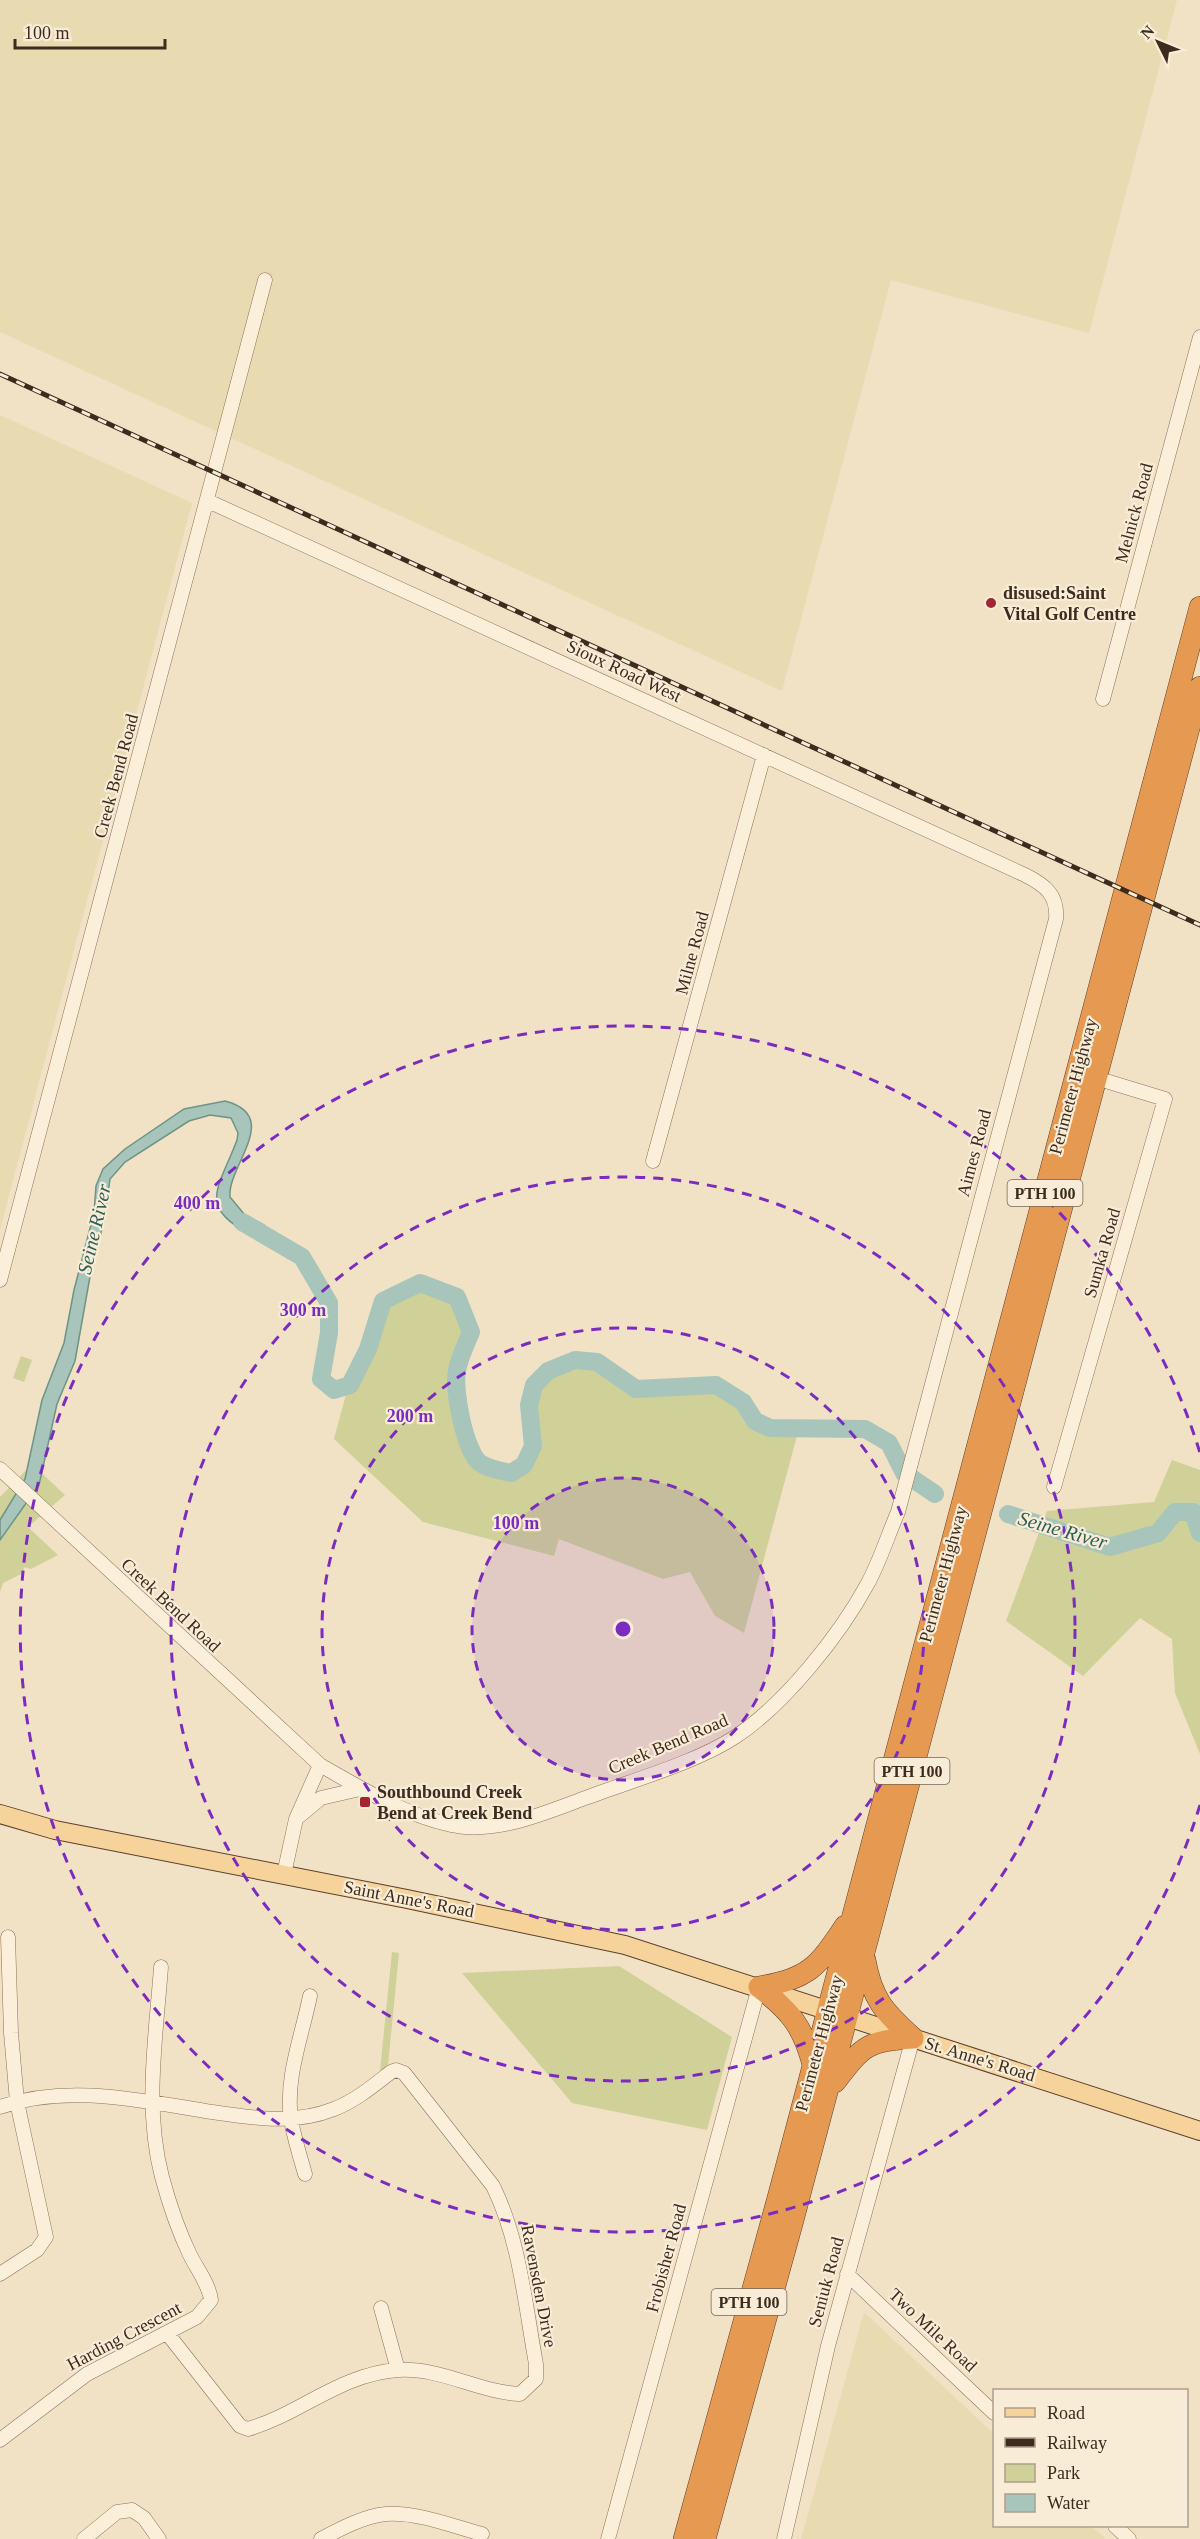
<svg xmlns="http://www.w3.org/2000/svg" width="1200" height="2539" viewBox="0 0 1200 2539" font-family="'Times New Roman',serif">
  <rect width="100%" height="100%" fill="#f1e1c5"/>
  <path fill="#e8dbb2" d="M0,0H1177L1089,333L891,280L782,691L0,332Z
    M0,415L192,503L0,1230Z
    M864,2312L994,2434V2526H1091L1106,2539H801Z"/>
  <path fill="#cfd198" d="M448,1287C457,1293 465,1301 468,1312C473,1331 460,1348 458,1367C457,1380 460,1395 463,1408C469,1442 477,1484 523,1468C536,1442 529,1415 532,1387C546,1369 578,1349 601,1362C617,1372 629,1387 649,1388C672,1389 695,1379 718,1388C754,1402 737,1446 798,1432L744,1633L715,1616L690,1572L663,1579L559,1539L554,1556L423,1522L334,1439L348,1387L358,1377L364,1361L376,1309L392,1294L407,1289Z
    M21,1356L32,1360L24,1382L13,1378Z
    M1172,1460L1200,1470V1754L1175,1693L1172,1639L1140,1618L1083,1676L1006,1621L1047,1511L1154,1502Z
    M32,1464L65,1495L28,1527L58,1555L31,1569L24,1567L23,1573L3,1583L0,1592V1497Z
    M392,1952L399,1953L387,2075L379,2081Z
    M619,1966L732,2037L707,2130L572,2103L462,1973Z"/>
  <path fill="#a7c5ba" stroke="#6d9487" stroke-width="1.5" d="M225,1101C283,1116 227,1166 230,1197L244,1214L264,1225L260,1239C194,1208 218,1191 237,1140L238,1133L231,1118L210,1115L189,1121L125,1162L110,1179L104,1221L91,1271L75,1361L57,1404L39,1485L0,1540V1520L25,1479L42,1400L64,1343L74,1290L94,1213L96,1186L103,1169L125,1149L184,1109Z"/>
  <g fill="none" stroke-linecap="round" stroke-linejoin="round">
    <path stroke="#a7c5ba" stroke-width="18" d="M242,1222L302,1257L329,1303V1333L321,1379L334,1390L350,1385L368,1349L383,1301L420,1283L457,1297L471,1332C466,1344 459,1358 457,1371C453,1389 465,1452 480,1463C489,1469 501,1471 511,1473L524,1465L533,1446L529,1405L534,1385L548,1371L575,1360L597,1362L636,1389L716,1385L743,1402L755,1421L770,1428L865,1429L889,1443L904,1473L935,1494
      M1008,1514L1110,1547L1158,1533L1175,1512H1193L1200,1533"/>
    <g stroke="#8e7259" stroke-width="15">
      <path id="minor" d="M1103,699L1200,337
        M653,1161L764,755
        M0,1280L265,280
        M0,1469L320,1765C362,1789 403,1814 451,1825C496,1835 547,1812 588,1797C633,1780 695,1763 735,1737C784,1705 840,1635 868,1583C880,1561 888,1535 898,1512L1056,919C1058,895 1045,885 1025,875L208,501
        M1054,1487L1165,1099L1096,1078
        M298,1817L321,1798L360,1789
        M284,1874L296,1819L320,1765
        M0,2107C69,2083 142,2101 212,2112C253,2118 294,2125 334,2109C355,2101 373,2086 391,2072L396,2070L404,2073L493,2186C520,2241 525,2304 536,2364V2379L520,2394C478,2392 440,2367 398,2370C340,2374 300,2414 248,2429L240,2426L167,2333
        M305,2174C300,2156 294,2138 291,2119C285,2078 302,2036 310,1996
        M0,2274L37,2250L46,2237L17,2102L11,2033L8,1937
        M847,2274L994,2413
        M381,2308L398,2370
        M0,2440L87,2374L197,2317L211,2300C209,2284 197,2269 190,2255C178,2230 169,2203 162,2177C144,2109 156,2036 161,1967
        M1115,2526L1129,2539
        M84,2539L117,2512L132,2510L144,2518L159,2539
        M321,2539C340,2529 364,2516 386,2514C418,2512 452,2526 482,2534
        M608,2539L759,1987
        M784,2539L828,2346L913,2038"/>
    </g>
    <g stroke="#5c402e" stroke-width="20">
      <path id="major" d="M0,1814L55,1830L407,1899L625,1945L1200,2131"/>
    </g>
    <g stroke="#5c402e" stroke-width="22">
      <path id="highway" d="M865,1960C872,1999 884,2012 913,2038
        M759,1987C809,1978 817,1968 845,1926
        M759,1987C790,2011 803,2026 813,2065
        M835,2082C863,2046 866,2041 913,2038
        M684,2539L779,2194L1200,607
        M705,2539L792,2224L1200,687"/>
    </g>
    <use href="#minor" stroke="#fbefda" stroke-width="14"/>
    <use href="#major" stroke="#f6d39b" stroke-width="18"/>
    <use href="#highway" stroke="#e69951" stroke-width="21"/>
    <g stroke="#3d2b1e" stroke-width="5">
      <path id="rail" d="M0,374L1200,925"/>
    </g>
    <use href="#rail" stroke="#f8ecd6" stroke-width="3" stroke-dasharray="9" stroke-linecap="butt"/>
  </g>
  <circle cx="623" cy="1629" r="151" fill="#7b2cbf" fill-opacity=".12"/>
  <g fill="none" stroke="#7b2cbf" stroke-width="3" stroke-dasharray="10 8">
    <circle cx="623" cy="1629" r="151"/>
    <circle cx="623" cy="1629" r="301"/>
    <circle cx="623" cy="1629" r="452"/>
    <path d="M1200 1805A603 603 0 1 1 1200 1453"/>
  </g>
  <g fill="#a2252f" stroke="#f8ecd6" stroke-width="2">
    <circle cx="991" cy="603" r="6"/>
    <rect x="359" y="1796" width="12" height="12" rx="3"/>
  </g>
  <g text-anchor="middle" stroke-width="4.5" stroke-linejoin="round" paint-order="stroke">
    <g fill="#f8ecd6" stroke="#756555" stroke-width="1.5">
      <rect x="1007.5" y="1180" width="75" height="26" rx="4.5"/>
      <rect x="874.5" y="1758" width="75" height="26" rx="4.5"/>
      <rect x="711.5" y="2289" width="75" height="26" rx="4.5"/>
    </g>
    <g font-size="16" font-weight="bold" fill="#3d2b1e">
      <text x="1045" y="1199">PTH 100</text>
      <text x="912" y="1777">PTH 100</text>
      <text x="749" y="2308">PTH 100</text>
    </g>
    <g font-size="18" fill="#3d2b1e" stroke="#f8ecd6">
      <text transform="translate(1134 513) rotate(-75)" y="6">Melnick Road</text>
      <text transform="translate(624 671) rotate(25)" y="6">Sioux Road West</text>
      <text transform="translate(116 776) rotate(-75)" y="6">Creek Bend Road</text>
      <text transform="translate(692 953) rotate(-75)" y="6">Milne Road</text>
      <text transform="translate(1073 1086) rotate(-75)" y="6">Perimeter Highway</text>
      <text transform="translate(974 1153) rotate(-75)" y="6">Aimes Road</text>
      <text transform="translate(1102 1253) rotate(-74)" y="6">Sumka Road</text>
      <text transform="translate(943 1574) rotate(-75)" y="6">Perimeter Highway</text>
      <text transform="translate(171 1605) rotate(43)" y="6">Creek Bend Road</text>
      <text transform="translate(668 1744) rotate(-23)" y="6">Creek Bend Road</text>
      <text transform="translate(409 1899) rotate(11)" y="6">Saint Anne's Road</text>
      <text transform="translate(819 2043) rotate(-75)" y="6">Perimeter Highway</text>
      <text transform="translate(980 2059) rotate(17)" y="6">St. Anne's Road</text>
      <text transform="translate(666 2258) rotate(-75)" y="6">Frobisher Road</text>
      <text transform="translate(826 2282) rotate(-75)" y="6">Seniuk Road</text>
      <text transform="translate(539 2286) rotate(79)" y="6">Ravensden Drive</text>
      <text transform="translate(933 2330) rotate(43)" y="6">Two Mile Road</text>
      <text transform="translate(124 2336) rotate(-28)" y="6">Harding Crescent</text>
    </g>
    <g font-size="18" font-weight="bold" fill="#3d2b1e" stroke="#f8ecd6" text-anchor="start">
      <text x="1003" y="599">disused:Saint<tspan x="1003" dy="21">Vital Golf Centre</tspan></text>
      <text x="377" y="1798">Southbound Creek<tspan x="377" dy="21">Bend at Creek Bend</tspan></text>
    </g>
    <g font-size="20" font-style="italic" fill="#2d5e57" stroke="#f8ecd6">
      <text transform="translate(94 1229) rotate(-77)" y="7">Seine River</text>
      <text transform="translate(1063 1530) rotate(16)" y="7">Seine River</text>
    </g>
  </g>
  <circle cx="623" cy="1629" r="9" fill="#7b2cbf" stroke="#f8ecd6" stroke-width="3"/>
  <g font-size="18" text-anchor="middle" font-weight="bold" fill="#7b2cbf" stroke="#f8ecd6" stroke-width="4.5" stroke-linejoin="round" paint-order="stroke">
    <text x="197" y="1209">400 m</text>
    <text x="303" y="1316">300 m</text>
    <text x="410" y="1422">200 m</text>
    <text x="516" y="1529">100 m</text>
  </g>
  <rect x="993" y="2389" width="195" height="138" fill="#f8ecd6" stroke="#ad9f8c" stroke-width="1.5"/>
  <rect x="1005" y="2408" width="30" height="9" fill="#f6d39b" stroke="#ad9f8c" stroke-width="1.5"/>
  <text x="1047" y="2419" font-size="18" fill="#3d2b1e">Road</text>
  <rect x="1005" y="2438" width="30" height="9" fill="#3d2b1e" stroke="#ad9f8c" stroke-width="1.5"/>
  <text x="1047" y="2449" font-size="18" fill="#3d2b1e">Railway</text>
  <rect x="1005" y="2464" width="30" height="18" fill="#cfd198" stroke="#ad9f8c" stroke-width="1.5"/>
  <text x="1047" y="2479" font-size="18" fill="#3d2b1e">Park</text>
  <rect x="1005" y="2494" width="30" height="18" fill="#a7c5ba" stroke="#ad9f8c" stroke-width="1.5"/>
  <text x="1047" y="2509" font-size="18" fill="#3d2b1e">Water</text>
  <g transform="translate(1158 42) rotate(313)" stroke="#f8ecd6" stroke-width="4.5" paint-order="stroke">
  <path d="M0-4.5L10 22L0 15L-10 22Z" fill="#3d2b1e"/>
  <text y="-9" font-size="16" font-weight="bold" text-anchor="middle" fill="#3d2b1e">N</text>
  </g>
  <path d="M15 39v9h150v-9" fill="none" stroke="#3d2b1e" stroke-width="3"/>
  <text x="24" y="39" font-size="18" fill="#3d2b1e" stroke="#f8ecd6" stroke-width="4.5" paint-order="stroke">100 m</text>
</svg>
